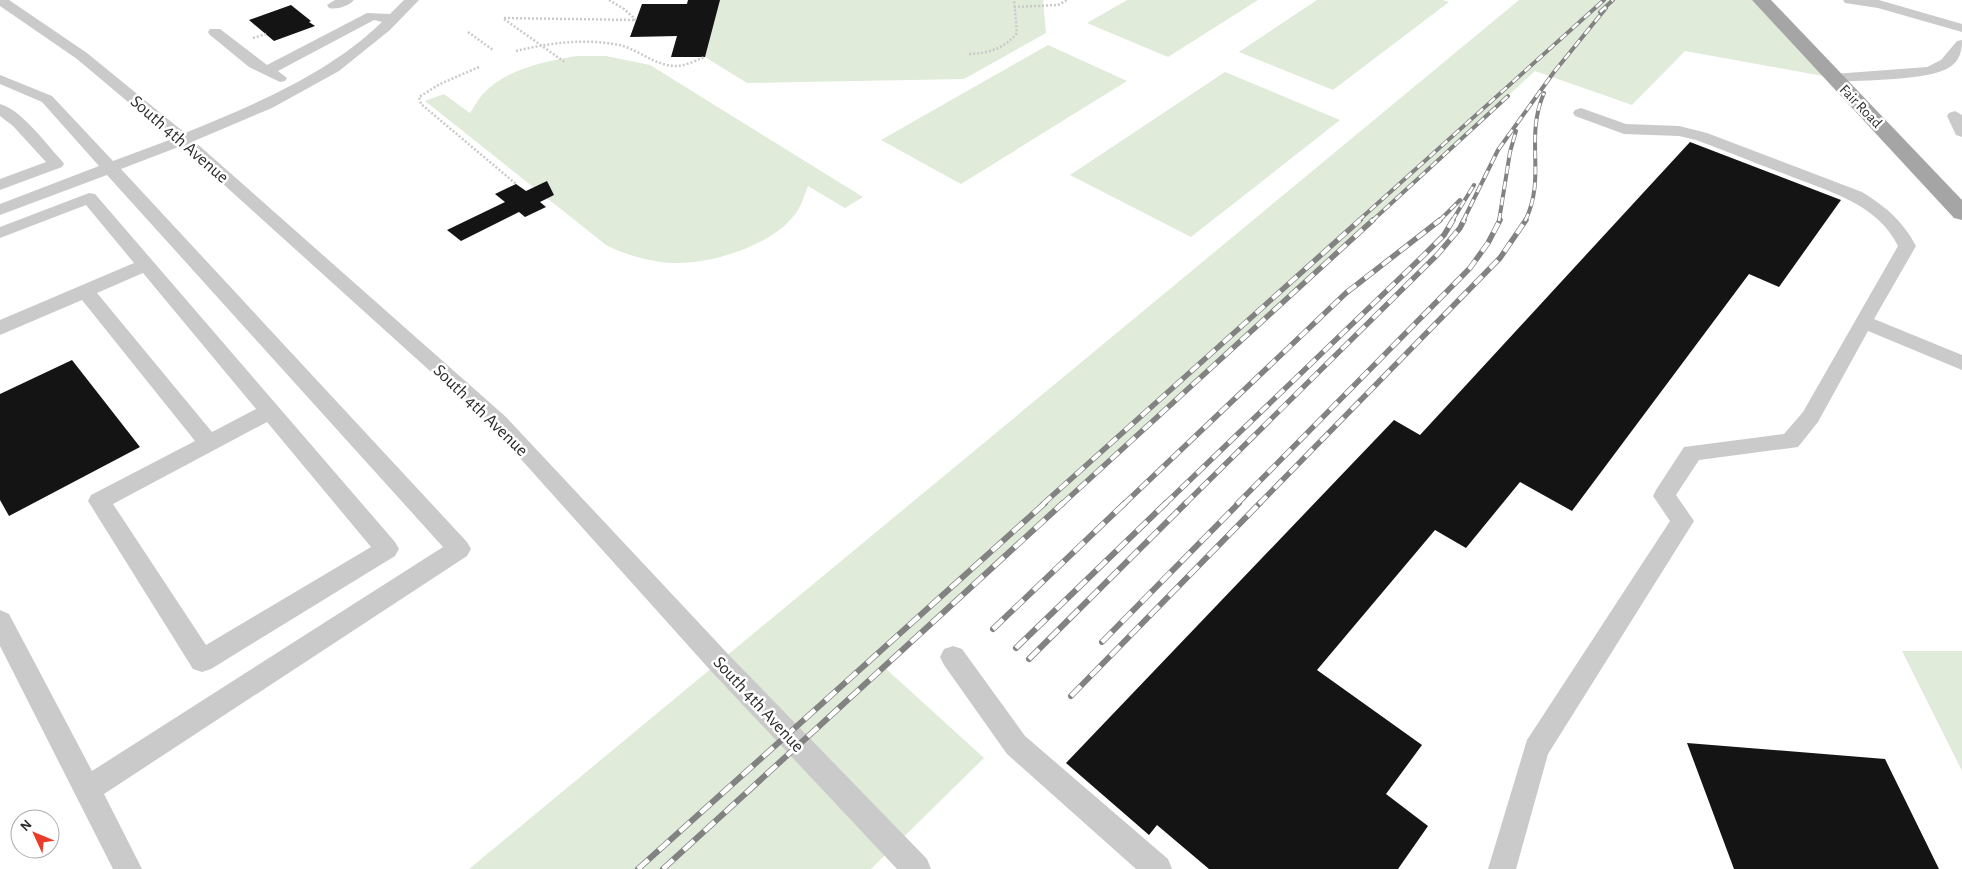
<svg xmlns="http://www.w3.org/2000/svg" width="1962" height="869" viewBox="0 0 1962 869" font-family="'Alegreya Sans',sans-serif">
  <rect width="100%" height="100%" fill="#fff"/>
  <path fill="#e0ebd9" d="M688,0H1043L1046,33L964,79L747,83L705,57H671L677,36L630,37L642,4H686Z
    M1127,0H1258L1168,57L1087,23Z
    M1317,0H1443L1449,2L1333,90L1239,52Z
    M1519,0H1761L1834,78L1685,51L1632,105L1535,71L884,667L984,758L871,869H469Z
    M1048,45L1127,81L961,184L881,140Z
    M577,56H606L650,65L863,197L845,208L808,186C805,194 802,203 798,210C775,247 702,268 661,262C641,259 624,254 606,245L425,101L444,94L470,113C474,107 478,99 483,94C505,69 547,61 577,56Z
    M1225,72L1340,120L1191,237L1070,175Z
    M1902,651H1962V771Z"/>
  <path fill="#141414" d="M688,0H720L705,57H671L677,36L630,37L642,4H687Z
    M291,5L311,21L309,22L315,26L274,41L249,20Z
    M1690,142L1841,200L1779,287L1749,274L1572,511L1520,482L1466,548L1435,530L1317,670L1422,745L1386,794L1428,826L1398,869H1209L1157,825L1149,835L1066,763L1394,420L1420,435Z
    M547,181L554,195L540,202L546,207L525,217L519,212L461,241L447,230L505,202L495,194L516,184L526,191Z
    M72,360L140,447L9,516L0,500V394Z
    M1687,743L1885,759L1939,869H1734Z"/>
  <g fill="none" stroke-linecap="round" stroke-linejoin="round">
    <path stroke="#cacaca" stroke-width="2.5" stroke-dasharray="2 2" stroke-linecap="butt" d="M609,0L624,9L636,20
      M1014,7L1058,5L1067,0
      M504,18L636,20
      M504,19L566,63
      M468,32L493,50
      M253,38L266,34
      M516,51C549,43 585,38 619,45C638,49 655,66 676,66C686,66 696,60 705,57
      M969,54C989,53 1004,49 1017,33L1014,0
      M479,67L440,84L419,97L421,104L516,184"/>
    <path fill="#cacaca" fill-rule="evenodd" d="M0,0H9L87,53L185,133C255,104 327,75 382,22L374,20L278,71L287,78L285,81L280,82L249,67L210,35L208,32L210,29H220L267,65L367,13L390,14L404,0H419L390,30L339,71L272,108L194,141L506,417L729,655L927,859L931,869H897L711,671L492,427L181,146L121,169L467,542L471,549L467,556L104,794L142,869H113L0,646V610L9,614L92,771L443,547L107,175L0,215V204L99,166L42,102L0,84V75L52,96L113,161L172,139L77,59L0,6Z
      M335,0H354C349,6 337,10 329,8L327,5Z
      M1843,0H1879L1962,24V32L1878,8L1845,3Z
      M1962,40C1962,51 1960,60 1950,67C1929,81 1862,80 1834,82L1829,81L1827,78L1829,75L1834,74L1927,67L1941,60L1957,41Z
      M0,104C22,110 46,144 62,161L64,164L62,167L0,190V179L46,162L13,126L0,116Z
      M1581,108L1626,124L1679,126L1707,133L1862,192C1886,207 1903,221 1916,246L1874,319L1962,355V370L1868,331L1818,422L1798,447L1699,460L1676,495L1694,521L1548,754L1516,869H1488L1527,740L1670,521L1653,496L1656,490L1684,447L1784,434L1803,412L1898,246C1877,203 1827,191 1785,174C1755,163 1726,151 1696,140L1679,136L1624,134L1575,116L1573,113L1575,110Z
      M1955,111L1962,115V137L1956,135L1947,116L1949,113Z
      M89,193L95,194L395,542L399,549L395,556L211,669L202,672L193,669L88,501L91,495L195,441L82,300L0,335V320L134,263L86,205L0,238V227ZM143,273L256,409L212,432L97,293ZM267,422L371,547L206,645L113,504Z
      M953,646L962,649L1025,736L1168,859L1172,869H1136L1007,754L944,665L940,657L944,649Z"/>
    <path fill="#a5a5a5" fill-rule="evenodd" d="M1752,0H1771L1962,200V220L1954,218Z"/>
    <g stroke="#828282" stroke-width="4">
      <path id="rail-far2" d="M1600,12L1613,0
        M1358,221L1604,0
        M1372,221L1508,96
        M1439,221L1460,200
        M1452,221L1474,185
        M1463,221L1498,150L1554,72L1606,8
        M1499,221L1510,152L1516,131
        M1525,221C1547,177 1524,139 1544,93"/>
    </g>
    <g stroke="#828282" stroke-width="5.5">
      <path id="rail-far1" d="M1043,504L1360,220
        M1062,504L1373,220
        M1124,504L1346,293L1440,220
        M1165,504L1424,255L1444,235L1453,220
        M1185,504L1438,254L1460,228L1464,220
        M1237,504L1470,268L1488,243L1500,220
        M1259,504L1500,258L1526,220"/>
    </g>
    <g stroke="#828282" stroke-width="6">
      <path id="rail" d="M993,629L1125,503
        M1102,642L1239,503
        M1016,648L1166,503
        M1029,659L1186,503
        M1071,696L1260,503
        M638,869L1045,503
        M663,869L1063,503"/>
    </g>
    <use href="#rail-far2" stroke="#fff" stroke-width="2.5" stroke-dasharray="8" stroke-linecap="butt"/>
    <use href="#rail-far1" stroke="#fff" stroke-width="4" stroke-dasharray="11" stroke-linecap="butt"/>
    <use href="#rail" stroke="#fff" stroke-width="4.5" stroke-dasharray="14" stroke-linecap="butt"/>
  </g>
  <g text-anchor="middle" stroke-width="5" stroke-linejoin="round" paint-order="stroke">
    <g font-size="15" fill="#2d2d2d" stroke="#fff">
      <text transform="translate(1861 106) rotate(46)" y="5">Fair Road</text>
    </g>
    <g font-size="18" fill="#2d2d2d" stroke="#fff">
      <text transform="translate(180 139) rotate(41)" y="6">South 4th Avenue</text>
      <text transform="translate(481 410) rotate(44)" y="6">South 4th Avenue</text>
      <text transform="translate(759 704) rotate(47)" y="6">South 4th Avenue</text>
    </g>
  </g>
  <g transform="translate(35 834) rotate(314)"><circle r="24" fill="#ffffff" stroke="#ababab"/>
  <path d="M0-4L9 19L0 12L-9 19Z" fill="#eb3a27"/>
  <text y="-8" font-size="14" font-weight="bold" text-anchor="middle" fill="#2d2d2d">N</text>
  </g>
</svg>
